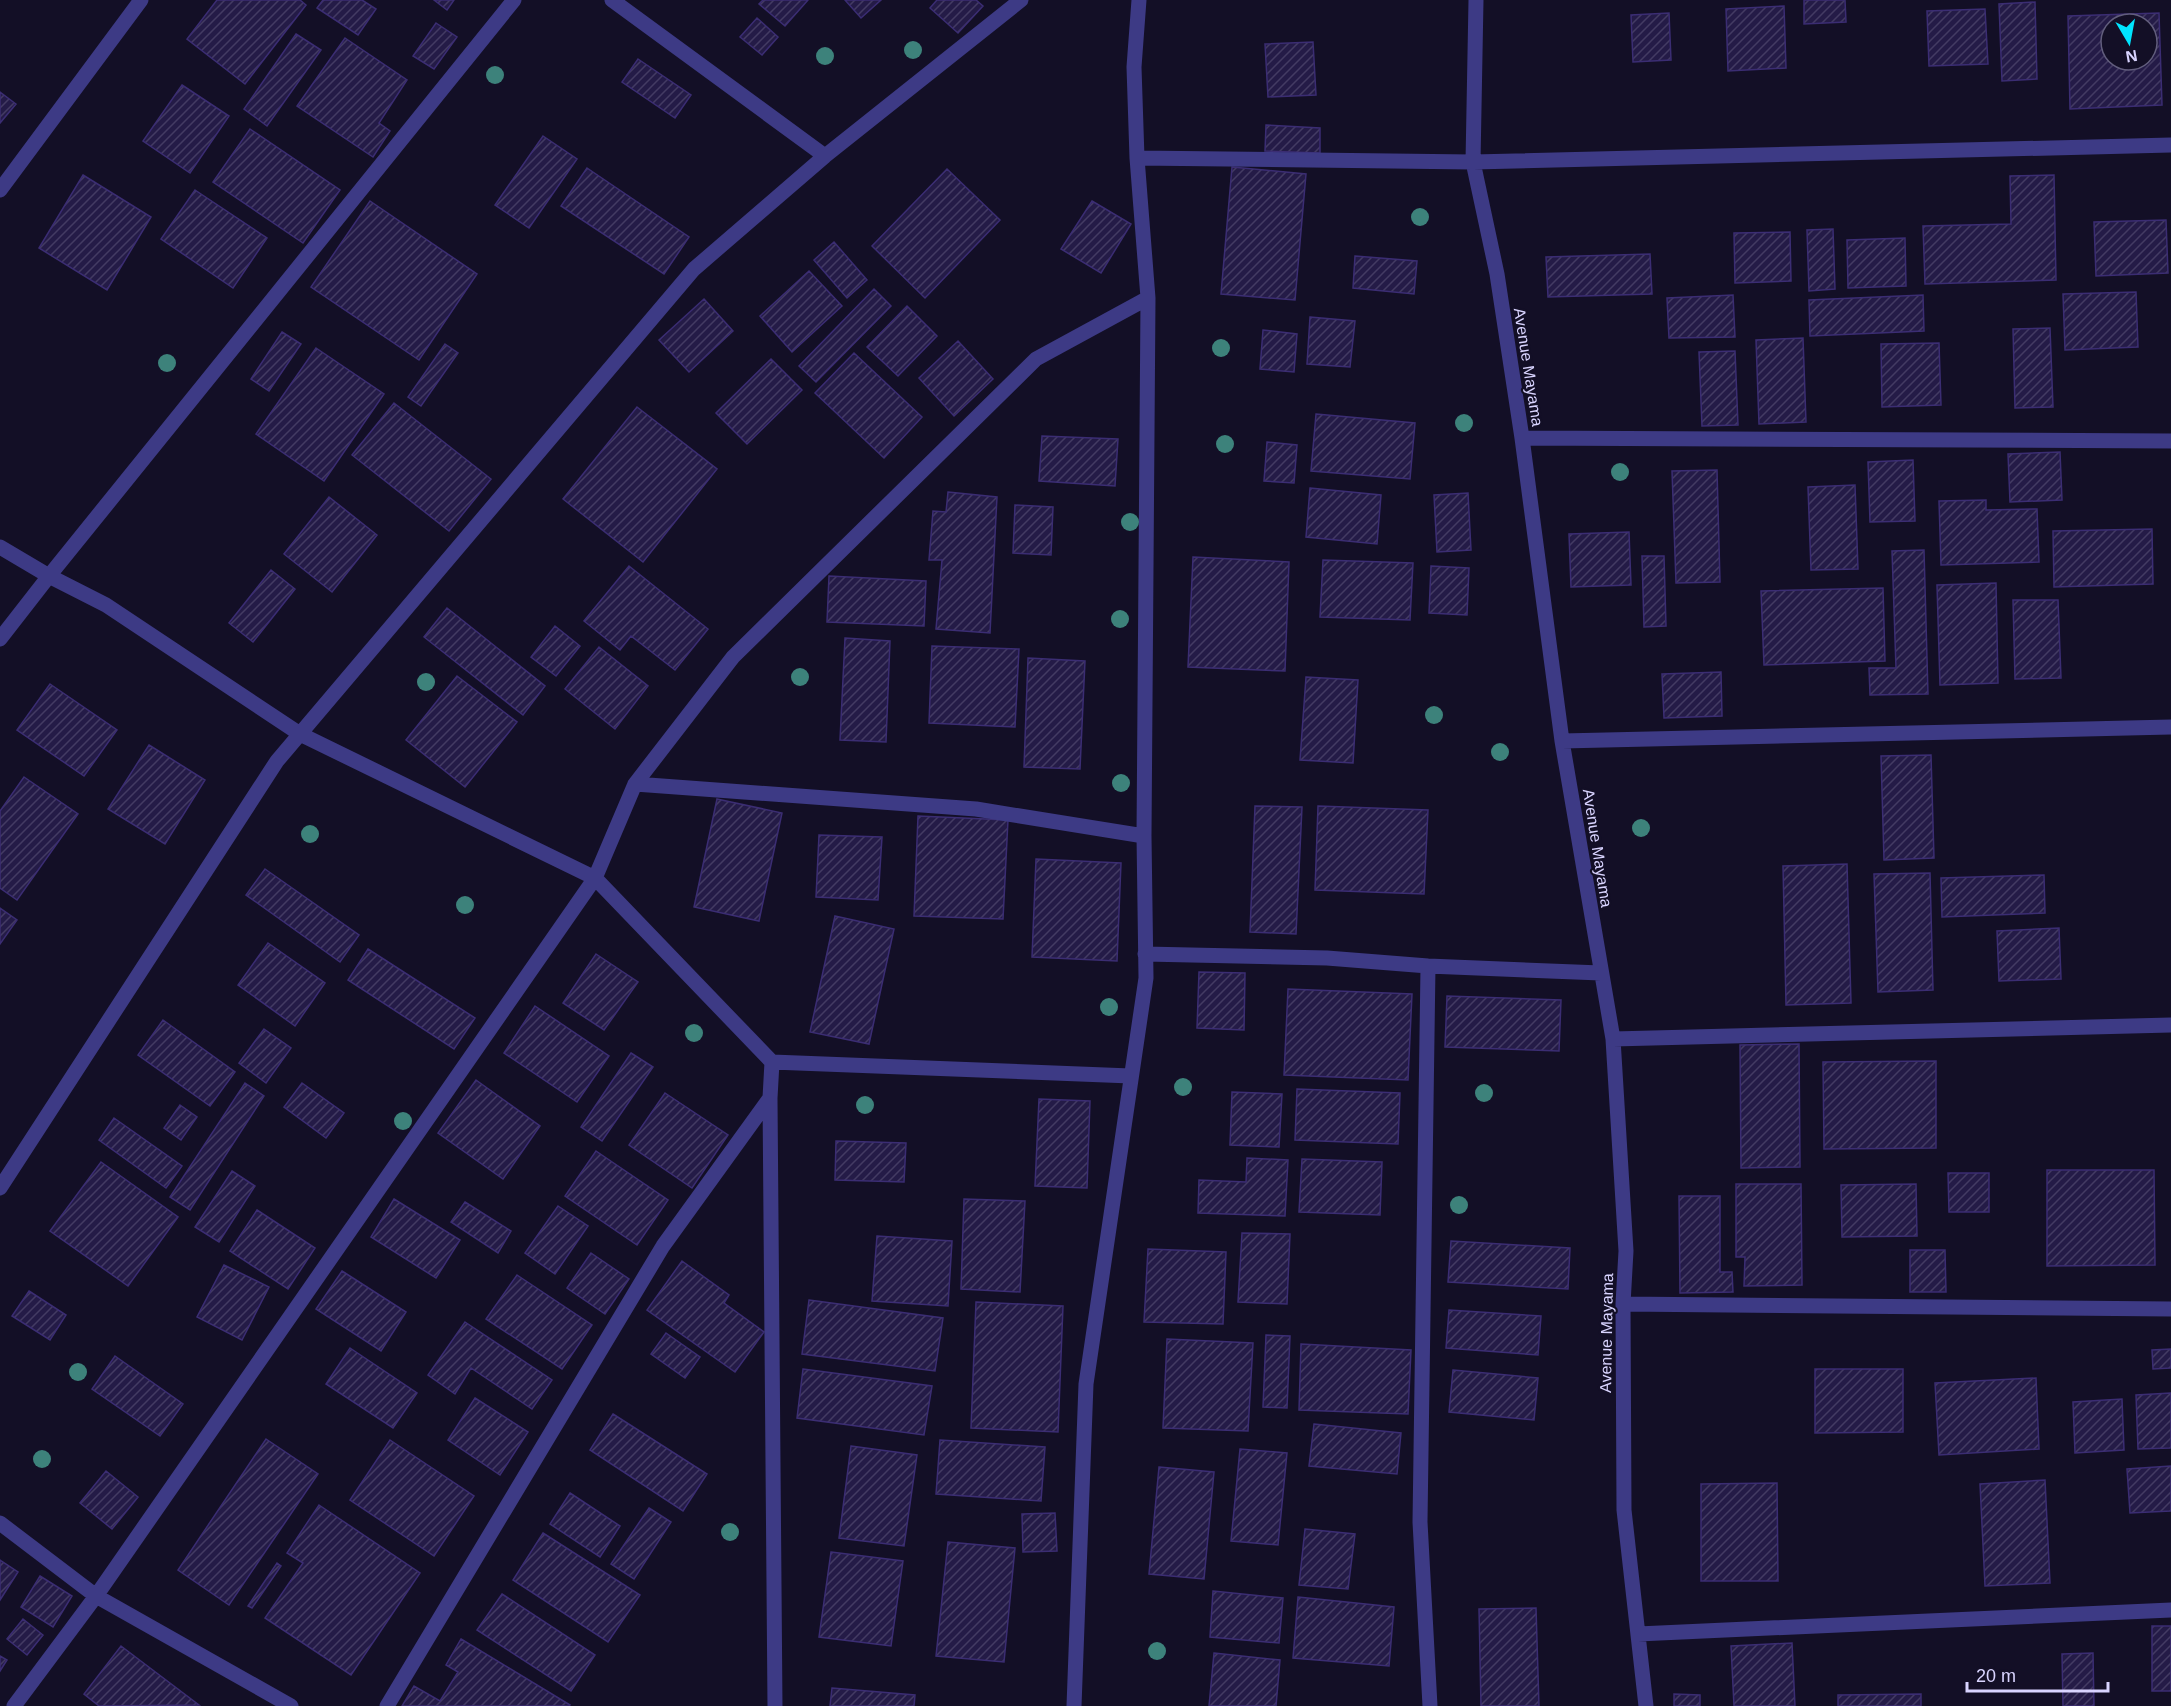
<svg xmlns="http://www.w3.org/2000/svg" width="2171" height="1706" viewBox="0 0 2171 1706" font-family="Helvetica,sans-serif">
  <defs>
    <pattern id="building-hatch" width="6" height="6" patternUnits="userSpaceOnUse" patternTransform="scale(1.5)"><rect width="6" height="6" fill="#241b47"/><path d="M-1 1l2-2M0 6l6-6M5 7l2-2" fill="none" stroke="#433b63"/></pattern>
  </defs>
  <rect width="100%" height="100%" fill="#130f26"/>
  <path fill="url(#building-hatch)" stroke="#3b2d73" stroke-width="1.5" fill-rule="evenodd" d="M217,0H300L306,5L245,84L187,39Z
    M323,0H362L376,9L358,35L317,8Z
    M434,0H454L447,10Z
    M763,0H808L785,26L759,4Z
    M845,0H881L861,18Z
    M937,0H976L983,6L958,33L930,8Z
    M1804,0H1845L1846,22L1804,24Z
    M2035,2L2037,79L2002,81L1999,4Z
    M1784,6L1786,68L1728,71L1726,9Z
    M1985,9L1988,64L1929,66L1927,11Z
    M1669,13L1671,60L1633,62L1631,15Z
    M2159,13L2162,105L2070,109L2068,16ZM2111,24H2147V60H2111Z
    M757,18L778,37L762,55L740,37Z
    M436,23L457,37L434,69L413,56Z
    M296,34L321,50L267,126L244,109Z
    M345,38L407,80L379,123L390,131L373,157L297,106Z
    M1313,42L1316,95L1268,97L1265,44Z
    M638,59L691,95L675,118L622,82Z
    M182,85L229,116L190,173L143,141Z
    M0,92L16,104L0,123Z
    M1266,125L1320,128V153L1265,151Z
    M250,129L340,190L303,243L213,182Z
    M543,136L577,159L529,228L495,205Z
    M1232,167L1306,174L1295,300L1221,294Z
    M587,168L689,237L664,274L561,206Z
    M947,169L1000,220L925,298L872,246Z
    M83,175L151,217L107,290L39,248Z
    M2054,175L2056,280L1925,284L1923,226L2011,224L2010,176Z
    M195,190L267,238L233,288L161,239Z
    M370,201L477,274L419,360L311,287Z
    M1092,201L1131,224L1101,273L1061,249Z
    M2166,220L2168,273L2096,276L2094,222Z
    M1833,229L1835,289L1809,291L1807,230Z
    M1790,232L1791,281L1735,283L1734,233Z
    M1905,238L1906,286L1848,288L1847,240Z
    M834,242L867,280L847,298L814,260Z
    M1650,254L1652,294L1548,297L1546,257Z
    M1355,256L1417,261L1414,294L1353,288Z
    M809,271L842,306L792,352L760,316Z
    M874,289L891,306L816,382L799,366Z
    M2136,292L2138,347L2065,350L2063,294Z
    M1733,295L1735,337L1669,338L1667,298Z
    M1923,295L1924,331L1810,336L1809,300Z
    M704,299L733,331L689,372L659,340Z
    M907,306L937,336L898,376L867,347Z
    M1310,317L1355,321L1350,367L1307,364Z
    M2050,328L2053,407L2015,408L2013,329Z
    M1263,330L1297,334L1294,372L1260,369Z
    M282,332L301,344L269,391L251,379Z
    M1803,338L1806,422L1759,424L1756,340Z
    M958,341L993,379L954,416L919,378Z
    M1939,343L1941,405L1882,407L1881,344Z
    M445,344L458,353L421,406L408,397Z
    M316,348L384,394L324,481L256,434Z
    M1735,351L1738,425L1702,426L1699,352Z
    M854,353L922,417L884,458L815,393Z
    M771,359L802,390L747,444L716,413Z
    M394,403L491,479L449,531L352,455Z
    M637,407L717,469L643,562L563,499Z
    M1316,414L1415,423L1410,479L1311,471Z
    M1042,436L1118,439L1115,486L1039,481Z
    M1267,442L1297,445L1294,483L1264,481Z
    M2060,452L2062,500L2010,502L2008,454Z
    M1913,460L1915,521L1870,522L1868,462Z
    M1717,470L1720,582L1676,583L1672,471Z
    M1855,485L1858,569L1811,570L1808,487Z
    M1310,488L1381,495L1377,544L1306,537Z
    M948,492L997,497L990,633L936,629L942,560H929L933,511L946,512Z
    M1468,493L1471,550L1437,552L1434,495Z
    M329,497L377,535L332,592L284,554Z
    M1986,500V510L2037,509L2039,562L1941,565L1939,501Z
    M1015,505L1053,507L1051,555L1013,553Z
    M2152,529L2153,584L2054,587L2053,531Z
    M1629,532L1631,585L1571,587L1569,534Z
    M1924,550L1928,694L1870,695L1869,668H1896L1892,551Z
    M1642,556H1664L1666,626L1644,627Z
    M1193,557L1289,562L1285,671L1188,667Z
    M1323,560L1413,563L1410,620L1320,617Z
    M629,566L708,629L675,670L631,636L620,650L584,621Z
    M1431,566L1469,568L1467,615L1429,613Z
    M271,570L295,589L253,642L229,623Z
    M829,576L926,581L924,626L827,622Z
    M1996,583L1998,683L1940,685L1937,585Z
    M1883,588L1885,661L1764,665L1761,591Z
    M2013,600H2058L2061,678L2015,679Z
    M447,608L545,686L523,715L424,637Z
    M555,626L580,646L556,676L531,657Z
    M845,638L890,641L886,742L840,740Z
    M932,646L1019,649L1015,727L929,723Z
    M599,647L648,686L615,729L565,689Z
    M1028,658L1085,661L1080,769L1024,767Z
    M1721,672L1722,716L1664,718L1662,674Z
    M457,676L517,722L465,787L406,740Z
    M1306,677L1358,680L1353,763L1300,760Z
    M50,684L117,730L84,776L17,730Z
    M149,745L205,780L165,844L108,809Z
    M1931,755L1934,858L1884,860L1881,756Z
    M24,777L78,814L17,900L0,888V811Z
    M717,799L782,813L759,921L694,907Z
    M1255,806L1302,807L1296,934L1250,932Z
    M1318,806L1428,810L1424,894L1315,890Z
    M918,816L1008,820L1003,919L914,916Z
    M819,835L882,837L878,900L816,897Z
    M1036,859L1121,863L1117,961L1032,957Z
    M1847,864L1851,1003L1786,1005L1783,866Z
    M265,869L359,935L340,962L246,895Z
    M1930,873L1933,990L1878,992L1874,874Z
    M2044,875L2045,913L1942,917L1941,878Z
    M0,908L17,920L0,944Z
    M835,916L894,929L869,1044L810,1032Z
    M2059,928L2061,979L1999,981L1997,931Z
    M268,943L325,983L295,1026L238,985Z
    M368,949L475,1018L454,1049L348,980Z
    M596,954L638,982L604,1030L563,1003Z
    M1199,972L1245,973L1244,1030L1197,1028Z
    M1288,989L1412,994L1408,1080L1284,1075Z
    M1447,996L1561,1000L1559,1051L1445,1047Z
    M535,1006L609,1056L577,1102L504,1053Z
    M163,1020L235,1072L210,1106L138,1055Z
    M264,1029L291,1048L266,1083L239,1063Z
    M1799,1044L1800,1167L1741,1168L1740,1045Z
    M631,1053L653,1067L602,1141L581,1127Z
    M1936,1061V1148L1824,1149L1823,1062Z
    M476,1080L540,1126L503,1179L438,1133Z
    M245,1083L264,1096L190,1210L170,1197Z
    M302,1083L344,1113L326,1138L284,1107Z
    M1297,1089L1400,1093L1398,1144L1295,1140Z
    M1232,1092L1282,1094L1279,1147L1230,1145Z
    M665,1093L728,1135L692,1188L629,1145Z
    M1039,1099L1090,1101L1087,1188L1035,1186Z
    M180,1105L197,1117L181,1140L164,1128Z
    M114,1118L182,1166L166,1188L99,1140Z
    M836,1141L906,1143L904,1182L835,1180Z
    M596,1151L668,1200L637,1245L565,1196Z
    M1247,1158L1288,1160L1285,1216L1198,1213L1199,1180L1246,1182Z
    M1302,1159L1382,1162L1380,1215L1299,1212Z
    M101,1162L178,1217L128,1286L50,1231Z
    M2047,1170H2154L2155,1265L2047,1266Z
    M232,1171L255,1186L219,1242L195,1227Z
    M1948,1173H1989V1212H1949Z
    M1736,1184H1801L1802,1285L1744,1286L1745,1257H1736Z
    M1916,1184L1917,1236L1842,1237L1841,1185Z
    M1679,1196H1720V1272H1732L1733,1292L1680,1293Z
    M394,1199L460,1240L436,1278L371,1237Z
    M964,1199L1025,1201L1020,1292L961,1289Z
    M465,1202L511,1231L498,1253L451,1222Z
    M558,1206L588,1226L555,1274L525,1253Z
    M257,1210L315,1248L288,1289L230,1251Z
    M1242,1233L1290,1234L1287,1304L1238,1302Z
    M877,1236L952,1241L948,1306L872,1301Z
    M1451,1241L1570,1248L1568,1289L1448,1282Z
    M1148,1249L1226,1252L1223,1324L1144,1322Z
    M1910,1250H1945L1946,1292H1910Z
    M591,1253L629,1279L605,1314L567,1288Z
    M682,1261L729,1295L724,1303L764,1332L735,1372L647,1310Z
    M224,1265L269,1287L242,1340L197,1317Z
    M342,1271L406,1312L381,1351L316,1309Z
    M517,1275L592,1325L562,1369L486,1319Z
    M29,1291L66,1315L50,1340L12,1316Z
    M809,1300L943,1318L935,1371L802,1354Z
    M976,1302L1063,1306L1058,1432L971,1428Z
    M1449,1310L1541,1316L1538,1355L1446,1348Z
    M465,1322L552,1380L532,1409L471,1368L455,1394L428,1375Z
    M666,1333L700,1357L685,1378L651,1354Z
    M1266,1335L1290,1336L1287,1408L1263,1407Z
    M1167,1339L1253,1343L1248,1431L1163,1428Z
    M1301,1344L1411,1350L1408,1414L1299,1410Z
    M350,1348L417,1393L393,1428L326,1384Z
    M2171,1349V1368L2153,1369L2152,1350Z
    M115,1356L183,1404L160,1436L92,1389Z
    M803,1369L932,1386L924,1435L797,1418Z
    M1815,1369H1903V1432L1815,1433Z
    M1453,1370L1538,1378L1534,1420L1449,1412Z
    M2036,1378L2039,1449L1939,1455L1935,1383Z
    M2171,1393V1448L2138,1449L2136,1395Z
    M475,1398L528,1432L500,1475L448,1440Z
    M2122,1399L2124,1450L2075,1453L2073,1402Z
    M613,1414L707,1474L683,1511L590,1450Z
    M1314,1424L1401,1433L1397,1474L1309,1466Z
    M266,1439L318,1474L229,1605L178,1570Z
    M390,1440L474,1496L434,1556L350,1500Z
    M940,1440L1045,1447L1041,1501L936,1494Z
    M851,1446L917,1455L904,1546L839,1538Z
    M1240,1449L1287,1453L1278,1545L1231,1541Z
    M2171,1466V1511L2130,1513L2127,1469Z
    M1159,1467L1214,1472L1204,1579L1149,1574Z
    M106,1471L138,1497L112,1529L80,1503Z
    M2045,1480L2050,1583L1985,1586L1980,1484Z
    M1777,1483L1778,1581H1701V1484Z
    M570,1493L620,1526L600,1557L550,1524Z
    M319,1505L420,1573L351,1675L265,1618L303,1563L287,1553Z
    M649,1508L671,1522L634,1579L611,1564Z
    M1055,1513L1057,1551L1023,1552L1022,1514Z
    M1305,1529L1355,1534L1348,1589L1299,1585Z
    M543,1533L640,1595L608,1642L513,1580Z
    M948,1542L1015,1548L1004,1662L936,1656Z
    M831,1552L903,1561L891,1646L819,1637Z
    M0,1560L18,1572L0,1600Z
    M277,1563L281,1566L252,1608L248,1606Z
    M40,1576L72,1596L53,1627L21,1607Z
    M1213,1591L1283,1598L1279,1643L1210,1637Z
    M502,1594L595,1655L571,1691L477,1630Z
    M1298,1597L1394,1607L1389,1666L1293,1658Z
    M1536,1608L1539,1706H1481L1479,1609Z
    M23,1619L43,1635L27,1655L7,1639Z
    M2152,1626H2171V1691H2152Z
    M461,1639L570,1705L569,1706H402L414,1686L440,1701L458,1672L446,1665Z
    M1792,1643L1795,1706H1734L1731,1646Z
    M121,1646L199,1705L99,1706L84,1694Z
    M1214,1653L1280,1660L1276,1706H1209Z
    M2093,1653L2094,1706H2063L2062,1654Z
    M0,1656L7,1660L0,1671Z
    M832,1688L915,1695L914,1706H830Z
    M1674,1694L1700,1695V1706H1674Z
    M1921,1694V1706H1838V1695Z"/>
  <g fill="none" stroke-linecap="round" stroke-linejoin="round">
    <path stroke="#3d3a85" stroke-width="15" d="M612,0L825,156
      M1476,0L1473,162L1497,274L1522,438L1562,741L1613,1039L1626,1251L1623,1304L1624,1510L1646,1706
      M1137,158L1473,162L2171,145
      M0,190L141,0
      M1522,438L2171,441
      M0,547L49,576L106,605L300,734L595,878L772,1062L1131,1076
      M0,639L49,576L514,0
      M1562,741L2171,727
      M635,784L976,809L1144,836
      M1145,954L1327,958L1428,966L1601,973
      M1428,966L1420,1522L1430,1706
      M1613,1039L2171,1025
      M772,1062L770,1098L775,1706
      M0,1188L277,761L694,269L825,156L1021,0
      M1623,1304L2171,1309
      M0,1523L96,1596L291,1706
      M1638,1634L2171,1610
      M14,1706L96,1596L595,878L635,784L733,657L1036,359L1148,298
      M387,1706L663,1246L770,1098
      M1074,1706L1086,1384L1146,978L1144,836L1148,298L1137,158L1134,67L1139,0"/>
  </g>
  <g fill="#3d827b">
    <circle cx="913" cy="50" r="9"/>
    <circle cx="825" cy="56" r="9"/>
    <circle cx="495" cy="75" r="9"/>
    <circle cx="1420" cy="217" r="9"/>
    <circle cx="1221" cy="348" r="9"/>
    <circle cx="167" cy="363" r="9"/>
    <circle cx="1464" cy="423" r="9"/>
    <circle cx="1225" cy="444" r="9"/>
    <circle cx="1620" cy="472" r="9"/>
    <circle cx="1130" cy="522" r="9"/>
    <circle cx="1120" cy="619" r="9"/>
    <circle cx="800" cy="677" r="9"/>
    <circle cx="426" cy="682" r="9"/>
    <circle cx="1434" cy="715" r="9"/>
    <circle cx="1500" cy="752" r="9"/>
    <circle cx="1121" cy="783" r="9"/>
    <circle cx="1641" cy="828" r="9"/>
    <circle cx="310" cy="834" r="9"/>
    <circle cx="465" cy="905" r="9"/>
    <circle cx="1109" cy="1007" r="9"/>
    <circle cx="694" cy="1033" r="9"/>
    <circle cx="1183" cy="1087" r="9"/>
    <circle cx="1484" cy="1093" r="9"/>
    <circle cx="865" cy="1105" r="9"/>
    <circle cx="403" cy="1121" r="9"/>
    <circle cx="1459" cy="1205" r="9"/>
    <circle cx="78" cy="1372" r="9"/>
    <circle cx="42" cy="1459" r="9"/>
    <circle cx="730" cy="1532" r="9"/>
    <circle cx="1157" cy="1651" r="9"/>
  </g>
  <g text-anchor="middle" stroke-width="4.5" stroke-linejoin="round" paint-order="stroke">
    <g font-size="16" fill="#d9d4ff" stroke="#130f26">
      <text transform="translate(1529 367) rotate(81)" y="6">Avenue Mayama</text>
      <text transform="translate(1598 848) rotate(81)" y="6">Avenue Mayama</text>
      <text transform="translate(1606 1333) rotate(-89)" y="6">Avenue Mayama</text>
    </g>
  </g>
  <g transform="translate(2129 42) rotate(170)"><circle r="28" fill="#130f26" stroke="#625e7d" stroke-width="1.5"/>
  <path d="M0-4.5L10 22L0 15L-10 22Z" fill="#00e5ff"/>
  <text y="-9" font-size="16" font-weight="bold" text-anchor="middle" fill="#d9d4ff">N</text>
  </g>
  <path d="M1967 1682v9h141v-9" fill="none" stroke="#d9d4ff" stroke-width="3"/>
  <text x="1976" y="1682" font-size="18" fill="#d9d4ff" stroke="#130f26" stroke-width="4.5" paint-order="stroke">20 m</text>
</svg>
